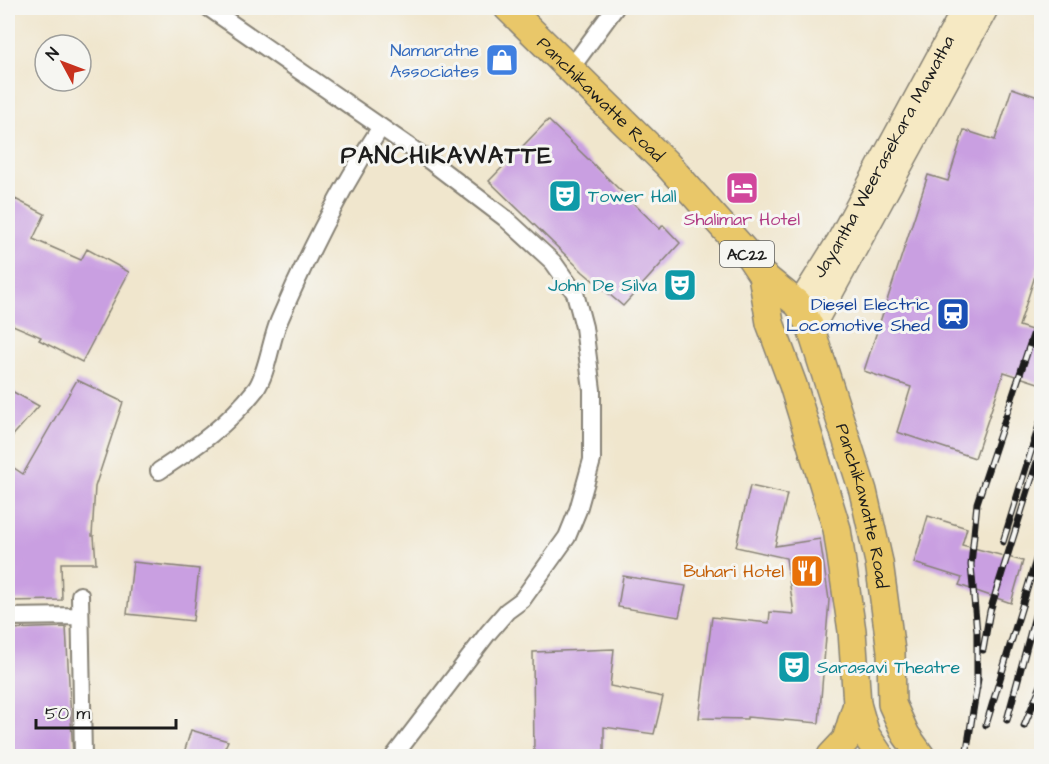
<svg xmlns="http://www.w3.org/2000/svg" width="1049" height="764" viewBox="0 0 1049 764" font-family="'Architects Daughter',sans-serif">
  <rect width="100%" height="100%" fill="#f6f6f2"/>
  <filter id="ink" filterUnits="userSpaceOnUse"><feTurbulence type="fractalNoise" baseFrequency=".0167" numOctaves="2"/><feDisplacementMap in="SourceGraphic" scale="12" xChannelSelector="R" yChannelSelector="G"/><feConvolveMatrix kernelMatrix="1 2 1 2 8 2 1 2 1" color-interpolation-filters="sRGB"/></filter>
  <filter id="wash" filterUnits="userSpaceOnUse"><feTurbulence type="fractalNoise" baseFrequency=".008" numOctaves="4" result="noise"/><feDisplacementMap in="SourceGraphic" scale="24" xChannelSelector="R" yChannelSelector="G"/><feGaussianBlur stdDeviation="1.35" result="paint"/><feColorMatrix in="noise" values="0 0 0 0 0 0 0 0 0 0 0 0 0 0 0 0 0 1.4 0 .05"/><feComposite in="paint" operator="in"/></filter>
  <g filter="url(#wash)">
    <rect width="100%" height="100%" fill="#f0e6cd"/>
    <g id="blocks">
      <path fill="#c99fe1" d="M1012,88L1041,98V257L1019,326L1041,333V384L1004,372L975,458L897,432L911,387L864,371L928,175L948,181L964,130L995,140Z
        M548,120L660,229L663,225L680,243L623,306L583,272L489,181Z
        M15,199L45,214L33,239L81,260L87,249L129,272L82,362L39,340L41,337L8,323V213Z
        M77,380L123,402L95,487L92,536H94L96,563H61L62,600L8,601V464L23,474Z
        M8,389L39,406L8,441Z
        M750,486L787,494L775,546L820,539L829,600L819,723L747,717V719L699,718L712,617L769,623L770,612L794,614L786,558L736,547Z
        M928,516L967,528L962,545L1023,561L1011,603L959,585L962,578L914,563Z
        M133,562L199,569L193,621L127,614Z
        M623,576L686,586L679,617L618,607Z
        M66,627L73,756H12L8,727V629Z
        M614,649L610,686L663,697L654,734L604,727V756H534L533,652Z
        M191,730L228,741L221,756H183Z"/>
    </g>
  </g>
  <g filter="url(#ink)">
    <use href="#blocks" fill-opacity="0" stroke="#868174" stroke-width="1.5"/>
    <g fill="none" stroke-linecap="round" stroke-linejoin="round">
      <g stroke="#868174" stroke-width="20">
        <path id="minor" d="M209,8L430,161L505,218L553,262L575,293L584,327L592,390V460L578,510L567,537L522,600L507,611L488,633L394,756
          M571,68L615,8
          M159,471C197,446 227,426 256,389C267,374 271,339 279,321C308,253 341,188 381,127
          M80,595L83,756
          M8,617L78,616"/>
      </g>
      <g stroke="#868174" stroke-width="27">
        <g id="secondary">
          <path id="s1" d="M799,305L839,241L965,8"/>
          <path d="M811,329L986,8"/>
        </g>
      </g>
      <g stroke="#868174" stroke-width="30">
        <g id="primary">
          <path id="s2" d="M508,8L666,163L750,257L762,275L799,305L811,329L863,491L879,562L891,651L892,704L906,735L921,756"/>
          <path d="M762,275L770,323L793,385L837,529L852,631L857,704L846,740L831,756"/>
          <path d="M857,704L866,735L880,756"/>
        </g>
      </g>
      <use href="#minor" stroke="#fff" stroke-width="16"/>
      <use href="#secondary" stroke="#f6e9c3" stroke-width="24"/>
      <use href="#primary" stroke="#e9c769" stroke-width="27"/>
      <g stroke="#1c1c1c" stroke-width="7">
        <path id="rail" d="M1003,542L1042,416
          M983,650L990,611L1042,446
          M977,688V632L971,565L977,503L1042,308
          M1007,720L1042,590
          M986,725L1042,540
          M1024,726L1042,683
          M1041,727H1042
          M966,756L978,679"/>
      </g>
      <use href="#rail" stroke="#f6f6f2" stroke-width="4.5" stroke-dasharray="14" stroke-linecap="butt"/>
    </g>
  </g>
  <defs>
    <g id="shop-square" transform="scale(1.725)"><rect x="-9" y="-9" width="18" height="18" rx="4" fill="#3f7fe0" stroke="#f6f6f2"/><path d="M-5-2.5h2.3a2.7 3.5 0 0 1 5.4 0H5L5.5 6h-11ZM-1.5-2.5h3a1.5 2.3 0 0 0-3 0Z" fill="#fff"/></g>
    <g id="hotel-square" transform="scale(1.725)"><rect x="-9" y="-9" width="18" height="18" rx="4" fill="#d1479c" stroke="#f6f6f2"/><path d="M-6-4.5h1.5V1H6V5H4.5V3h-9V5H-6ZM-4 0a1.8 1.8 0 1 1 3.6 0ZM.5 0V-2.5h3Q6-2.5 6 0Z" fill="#fff"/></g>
    <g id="theatre-square" transform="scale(1.725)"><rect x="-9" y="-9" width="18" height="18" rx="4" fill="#0f9aa8" stroke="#f6f6f2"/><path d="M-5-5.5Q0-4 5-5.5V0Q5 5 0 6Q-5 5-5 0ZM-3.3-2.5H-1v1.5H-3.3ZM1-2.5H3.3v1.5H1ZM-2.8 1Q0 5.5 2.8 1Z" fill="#fff"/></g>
    <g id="station-square" transform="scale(1.725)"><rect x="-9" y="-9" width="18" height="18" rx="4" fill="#1a4fb4" stroke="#f6f6f2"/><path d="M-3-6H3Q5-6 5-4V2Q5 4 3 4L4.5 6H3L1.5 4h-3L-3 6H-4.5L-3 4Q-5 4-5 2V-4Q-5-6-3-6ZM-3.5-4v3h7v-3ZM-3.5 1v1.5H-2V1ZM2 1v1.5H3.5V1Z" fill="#fff"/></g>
    <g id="restaurant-square" transform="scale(1.725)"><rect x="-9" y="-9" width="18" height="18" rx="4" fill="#e8710a" stroke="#f6f6f2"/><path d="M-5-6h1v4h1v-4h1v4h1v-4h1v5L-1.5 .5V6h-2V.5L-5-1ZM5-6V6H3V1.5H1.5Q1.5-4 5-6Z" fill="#fff"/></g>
  </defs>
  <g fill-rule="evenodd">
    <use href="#shop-square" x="502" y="60"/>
    <use href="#hotel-square" x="742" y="188"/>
    <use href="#theatre-square" x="565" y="196"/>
    <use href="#theatre-square" x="680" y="285"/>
    <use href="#station-square" x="953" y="314"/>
    <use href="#restaurant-square" x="807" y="571"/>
    <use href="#theatre-square" x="794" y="667"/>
  </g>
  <g text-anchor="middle" stroke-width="6" stroke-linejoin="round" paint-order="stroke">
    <rect fill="#f6f6f2" stroke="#5d5d5c" stroke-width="1.5" x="720" y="241" width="54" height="26" rx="4.5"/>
    <g font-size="16" font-weight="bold" fill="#1c1c1c">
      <text x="747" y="260">AC22</text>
    </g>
    <g font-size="18" fill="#366cbe" stroke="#f6f6f2" text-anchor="end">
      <text x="479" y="56">Namaratne<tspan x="479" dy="21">Associates</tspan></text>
    </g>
    <g font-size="18" fill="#1c1c1c" stroke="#f6f6f2">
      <text dy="6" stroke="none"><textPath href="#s2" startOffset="130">Panchikawatte Road</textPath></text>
      <text dy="6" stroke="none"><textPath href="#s1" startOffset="171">Jayantha Weerasekara Mawatha</textPath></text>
      <text dy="6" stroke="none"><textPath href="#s2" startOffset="628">Panchikawatte Road</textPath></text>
    </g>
    <g font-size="18" fill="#0d838f" stroke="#f6f6f2" text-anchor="start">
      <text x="588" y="202">Tower Hall</text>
      <text x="657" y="291" text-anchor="end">John De Silva</text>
      <text x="817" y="673">Sarasavi Theatre</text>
    </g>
    <g font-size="18" fill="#b23c85" stroke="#f6f6f2">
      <text x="742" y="225">Shalimar Hotel</text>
    </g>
    <g font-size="18" fill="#164399" stroke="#f6f6f2" text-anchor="end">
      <text x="930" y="310">Diesel Electric<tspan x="930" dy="21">Locomotive Shed</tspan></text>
    </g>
    <g font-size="18" fill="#c56008" stroke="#f6f6f2" text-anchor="end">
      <text x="784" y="577">Buhari Hotel</text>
    </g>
    <g font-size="24" font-weight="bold" letter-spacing="1.5" fill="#1c1c1c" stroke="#f6f6f2">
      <text x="447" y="163">PANCHIKAWATTE</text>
    </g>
  </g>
  <rect width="1049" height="764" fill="none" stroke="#f6f6f2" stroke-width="30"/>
  <g transform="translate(63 63) rotate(311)"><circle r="28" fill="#f6f6f2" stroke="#9f9f9c" stroke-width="1.5"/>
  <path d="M0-4.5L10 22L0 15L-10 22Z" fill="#c8321e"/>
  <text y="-9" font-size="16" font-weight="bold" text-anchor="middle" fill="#1c1c1c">N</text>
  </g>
  <path d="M36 719v9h140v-9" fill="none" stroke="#1c1c1c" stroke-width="3"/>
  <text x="45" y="719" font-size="18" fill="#1c1c1c" stroke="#f6f6f2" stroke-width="4.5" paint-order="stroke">50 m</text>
</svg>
